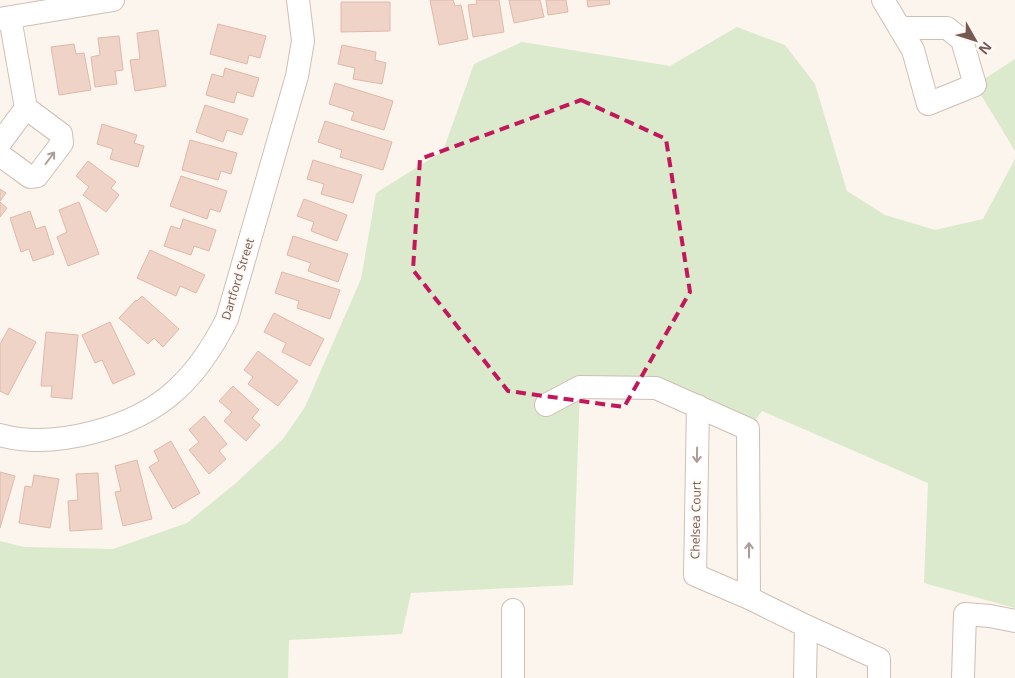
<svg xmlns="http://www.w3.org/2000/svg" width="1015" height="678" viewBox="0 0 1015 678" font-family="'Open Sans',sans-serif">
  <rect width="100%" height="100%" fill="#fbf5ed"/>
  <path fill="#dbe9cc" d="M737,27L785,45L815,84L847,191L885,215L935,230L983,219L1015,159V608L924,583L928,483L762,411L748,429L656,388H580L573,585L411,593L402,634L289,640L288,678H0V541L24,547L113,549L187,523L236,483L283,439L305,407L361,279L376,193L443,151L474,64L522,42L670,66Z
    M1015,59V151L975,85Z"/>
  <path fill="#efd3c7" stroke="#e0b8a9" d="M430,0H453L455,6L461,5L468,39L439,45Z
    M476,0H499L504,32L473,37L468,5L477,4Z
    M509,0H540L544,17L514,23Z
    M546,0H566L568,12L548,15Z
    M587,0H609L610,4L588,7Z
    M341,2H390V31L341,32Z
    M218,24L266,36L260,58L249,55L247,64L210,54Z
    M158,30L166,86L135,91L130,60L140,59L137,33Z
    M119,36L123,70L115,71L117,84L95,87L91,57L100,55L98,38Z
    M74,44L76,54L84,53L91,90L59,95L51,47Z
    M342,45L376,52L375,60L386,63L382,84L353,79L355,68L338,64Z
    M225,68L259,78L253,97L237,92L234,103L206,95L212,74L223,77Z
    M335,83L393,101L384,130L351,120L354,112L329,104Z
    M205,105L248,119L242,135L227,130L223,142L196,132Z
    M325,121L392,142L383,170L340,157L342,150L318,142Z
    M102,124L137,135L134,143L144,146L138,167L110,159L113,149L97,144Z
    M190,140L237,153L231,174L221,171L218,180L182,170Z
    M313,160L362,175L353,203L321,194L324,184L307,179Z
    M88,161L116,182L111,188L119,195L106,212L83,195L89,187L76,176Z
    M181,176L227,191L220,212L210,209L207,219L170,206Z
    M0,189L6,193L0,201Z
    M304,199L347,215L337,241L311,231L314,222L297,216Z
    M0,202L7,208L0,217Z
    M79,202L99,254L68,266L57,237L67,232L59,210Z
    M30,211L36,229L45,226L54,254L33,261L29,249L21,252L10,218Z
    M183,219L216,230L209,251L194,246L191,255L164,246L171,226L180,229Z
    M293,236L348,254L338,282L308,271L311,263L287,255Z
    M150,250L205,275L196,293L180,286L176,296L137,278Z
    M282,272L340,290L330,319L297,308L299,301L275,293Z
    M142,296L179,329L163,347L154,338L148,344L119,318L136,300L137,301Z
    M274,313L324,339L310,366L282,352L286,343L264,332Z
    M110,322L135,374L113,384L102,360L95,363L82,335Z
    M9,328L36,342L8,395L0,391V344Z
    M46,332L78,335L72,399L51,397L52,386H41Z
    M258,351L298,381L278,406L248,384L253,377L244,370Z
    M233,386L259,410L252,418L260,425L246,441L224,421L232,412L219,401Z
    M204,416L227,444L219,451L226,459L209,474L189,450L199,442L189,430Z
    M171,441L200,493L173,509L149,467L159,461L154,451Z
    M137,460L152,519L123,526L115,492L121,491L115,466Z
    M0,472L15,476L0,528Z
    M98,473L102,529L70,531L68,501L78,500L76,474Z
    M34,475L59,479L50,528L19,523L25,486L32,487Z"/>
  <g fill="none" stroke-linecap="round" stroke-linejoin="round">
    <g stroke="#d0beb5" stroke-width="24">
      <path id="minor" d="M883,0L913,50L928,104L975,85L962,40L947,28H900
        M0,19L113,0
        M0,143L26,108
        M0,155L30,177L37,176L62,143L61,134L26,108L10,18
        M546,405L580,387L656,388L748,429L749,598
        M698,406L695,575L749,598L806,626L805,678
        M0,435C54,450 135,428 176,390C198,370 214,345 227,319L297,76L303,41L298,0
        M513,610V678
        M806,626L879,659V678
        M963,678L965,614L990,616L1015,621"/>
    </g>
    <use href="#minor" stroke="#fff" stroke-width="22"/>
  </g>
  <defs><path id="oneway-shaft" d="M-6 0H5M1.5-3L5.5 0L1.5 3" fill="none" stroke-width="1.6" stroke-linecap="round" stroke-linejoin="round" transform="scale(1.25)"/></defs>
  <g stroke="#ad9c97">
    <use href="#oneway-shaft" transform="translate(50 158) rotate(-53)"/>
    <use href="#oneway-shaft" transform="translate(697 455) rotate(91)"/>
    <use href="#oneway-shaft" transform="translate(749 550) rotate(-90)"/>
  </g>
  <path fill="none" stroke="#c2185b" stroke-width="4" stroke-dasharray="10 6" stroke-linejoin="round" d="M581,100L666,139L690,292L624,407L508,391L413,270L420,159Z"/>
  <g text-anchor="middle" stroke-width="4" stroke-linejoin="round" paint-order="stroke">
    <g font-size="12" fill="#765a51" stroke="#fef9f4">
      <text transform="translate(238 279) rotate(-73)" y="4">Dartford Street</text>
      <text transform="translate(696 520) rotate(-89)" y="4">Chelsea Court</text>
    </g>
  </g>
  <g transform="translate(975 40) rotate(129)" stroke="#fef9f4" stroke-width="4" paint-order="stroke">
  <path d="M0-4L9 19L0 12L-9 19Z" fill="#765a51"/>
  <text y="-8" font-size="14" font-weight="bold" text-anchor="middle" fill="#765a51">N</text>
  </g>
</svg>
